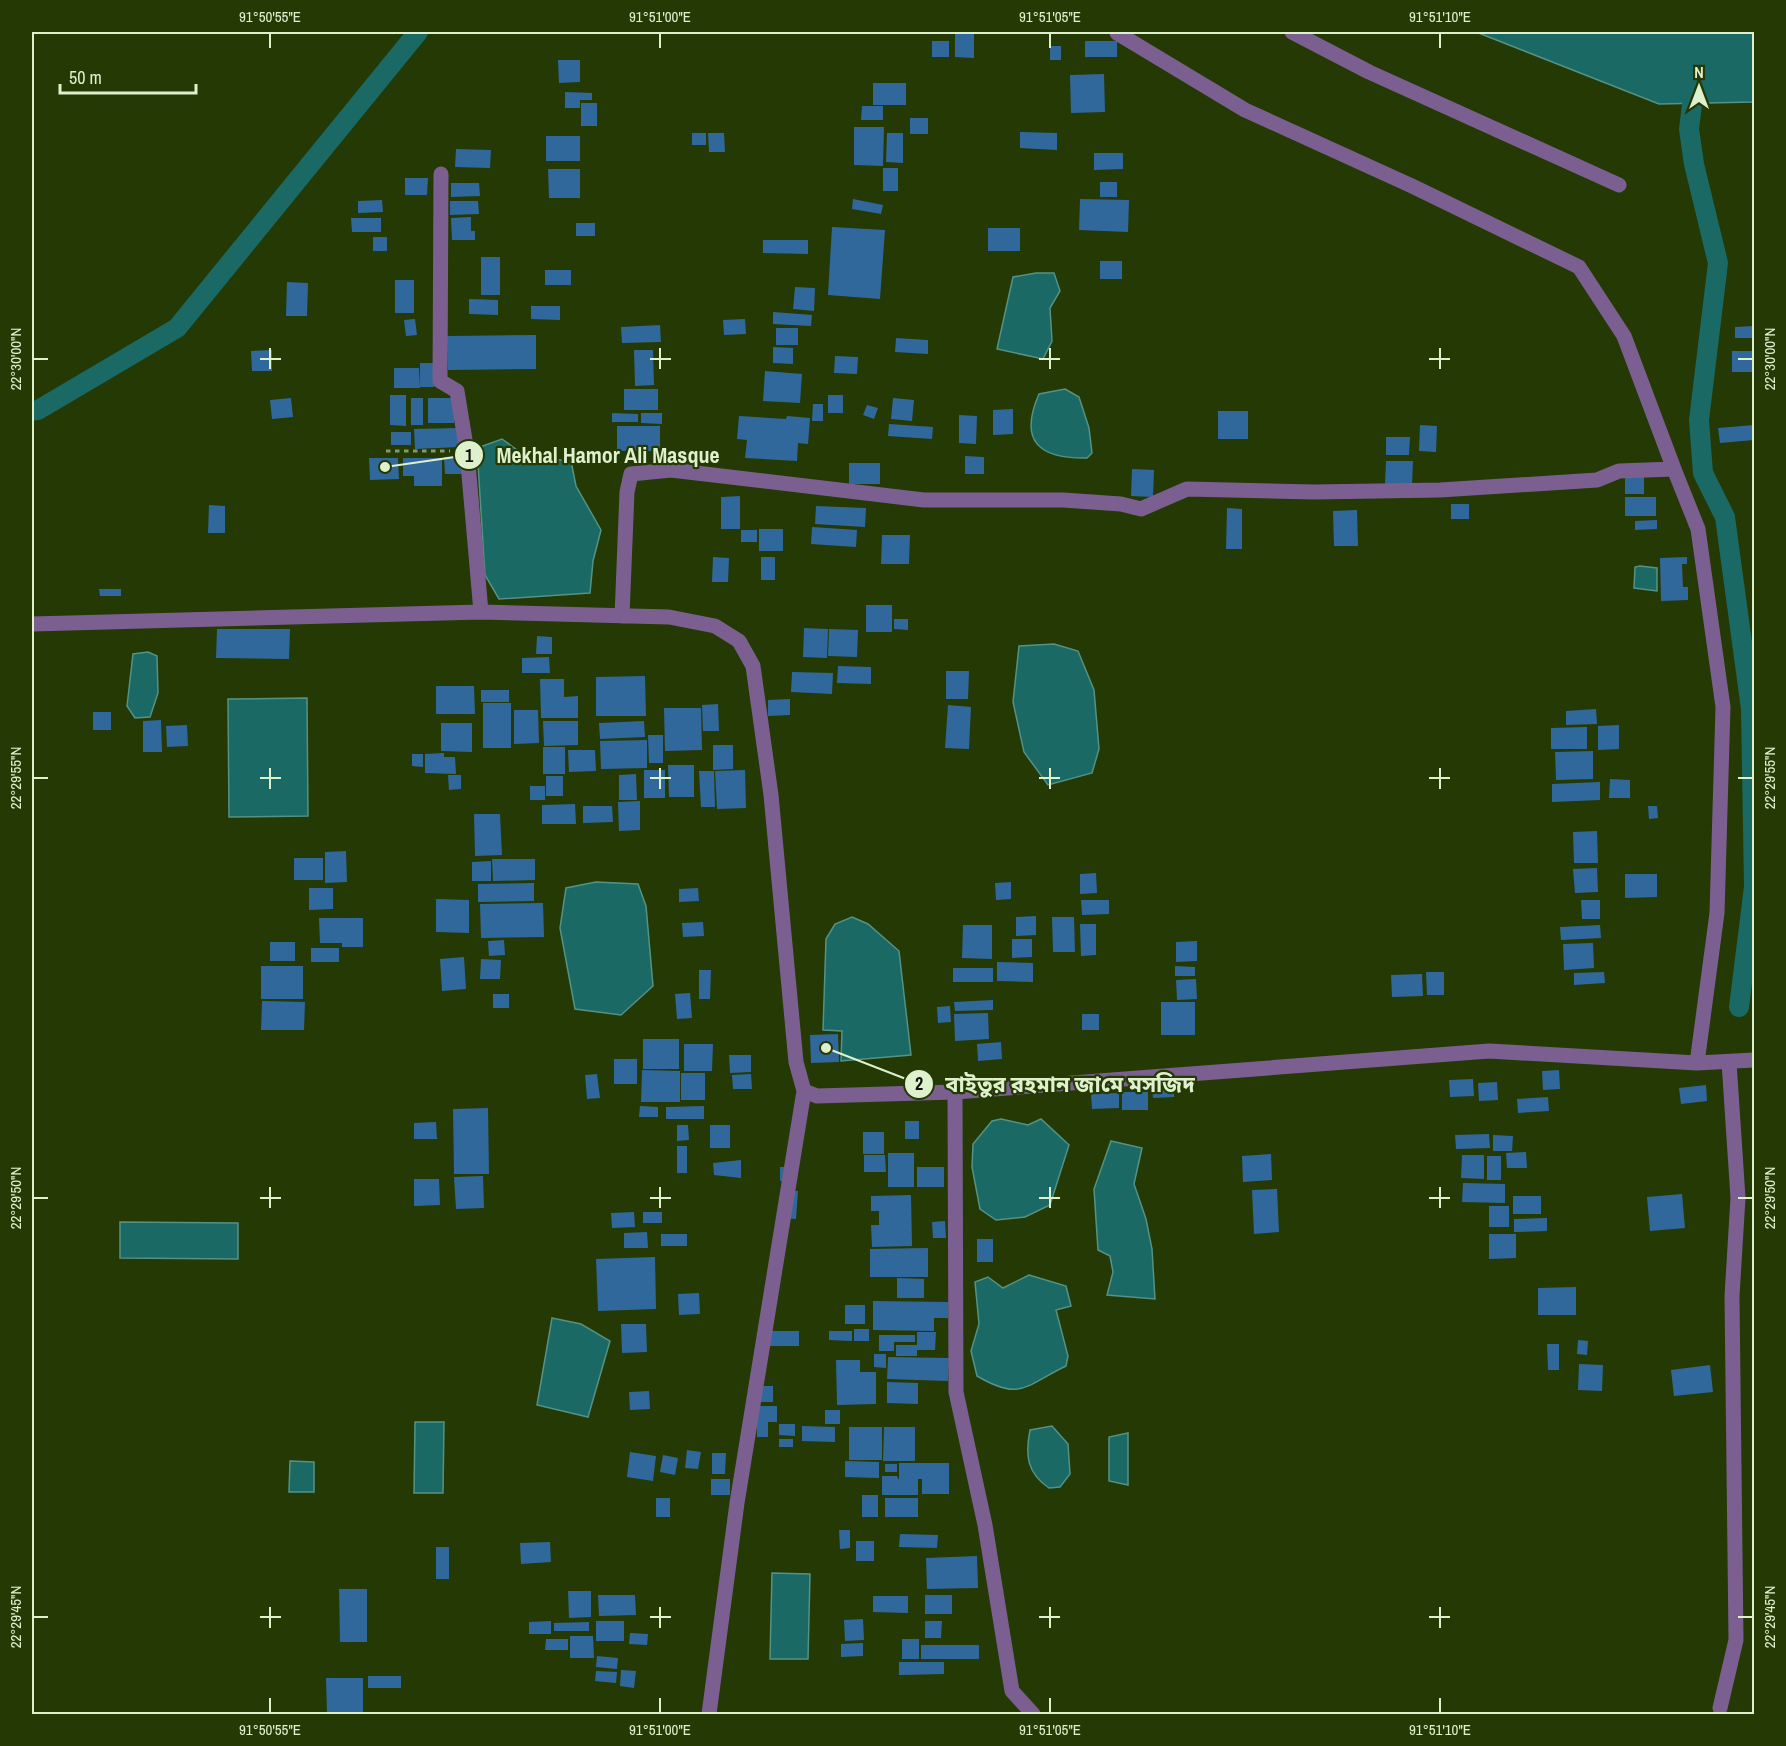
<svg xmlns="http://www.w3.org/2000/svg" width="1786" height="1746" viewBox="0 0 1786 1746" font-family="'Archivo Narrow','Noto Sans Bengali',sans-serif">
  <rect width="100%" height="100%" fill="#243904"/>
  <path fill="#1a6965" stroke="#559284" stroke-width="1.5" d="M1476,32H1754V102L1659,104Z
    M1036,273H1054L1060,291L1050,308L1052,341L1043,359L997,349L1013,277Z
    M1065,389L1079,397L1089,428L1092,453L1087,458C1040,459 1018,442 1039,394Z
    M502,439L527,457L571,461L576,486L601,530L593,561L590,593L499,599L485,575L477,448Z
    M1640,566L1657,568V591L1634,588L1635,567Z
    M1054,644L1078,651L1094,690L1099,749L1092,773L1048,785L1024,752L1013,702L1019,646Z
    M148,652L157,656L158,693L150,717L135,718L127,706L133,654Z
    M307,698L308,816L229,817L228,699Z
    M596,882L638,884L646,906L653,986L621,1015L575,1009L560,928L566,888Z
    M852,917L868,924L899,951L911,1055L841,1061L842,1031L823,1030L826,939L835,924Z
    M1001,1119L1028,1125L1041,1119L1069,1145L1050,1205L1025,1217L996,1220L980,1209L972,1167L973,1144L992,1121Z
    M1111,1141L1142,1148L1134,1184L1146,1219L1152,1249L1155,1299L1107,1295L1113,1272L1110,1256L1098,1250L1094,1189Z
    M120,1222L238,1223V1259L120,1258Z
    M1029,1275L1066,1286L1071,1306L1056,1310L1068,1356L1066,1366C1026,1385 1021,1402 977,1376L971,1351L979,1324L975,1282L988,1277L1003,1288Z
    M552,1318L581,1324L610,1341L588,1417L537,1405Z
    M415,1422H444L443,1493H414Z
    M1052,1426L1068,1444L1070,1474L1060,1487L1049,1488C1027,1473 1025,1456 1030,1430Z
    M1128,1433V1485L1109,1481V1437Z
    M290,1461L314,1462V1492H289Z
    M772,1573L810,1574L808,1659H770Z"/>
  <g fill="none" stroke-linecap="round" stroke-linejoin="round">
    <path stroke="#1a6965" stroke-width="20" d="M1701,32L1689,129L1694,164L1718,263L1699,420L1703,473L1725,517L1751,709L1754,887L1739,1007
      M32,411L38,410L177,328L418,32"/>
  </g>
  <path fill="#31689b" d="M955,32H974V58L955,57Z
    M932,41H949V57H932Z
    M1085,41H1117V57H1085Z
    M1050,46H1061V60H1050Z
    M558,60H580V82L559,83Z
    M1104,74L1105,112L1071,113L1070,75Z
    M873,83H906V105H873Z
    M565,92L592,93V100H580V108H565Z
    M581,103H597V126H581Z
    M862,106H883V120H861Z
    M910,118H928V134H910Z
    M854,127H884L883,166L854,165Z
    M1020,132L1057,133V150L1020,148Z
    M692,133H706V145H692Z
    M708,133H724L725,152H709Z
    M887,133H903V163L886,162Z
    M546,136H580V161H546Z
    M456,149L491,150L490,168L455,167Z
    M1094,153H1123V169L1094,170Z
    M883,168H898V191H883Z
    M548,169H580V198H549Z
    M405,178H428L427,195H405Z
    M1100,182H1117V197H1100Z
    M451,183H479L480,196L451,197Z
    M853,199L883,205L881,214L852,209Z
    M1080,199L1129,200L1128,232L1079,230Z
    M382,200L383,212L358,213V201Z
    M450,201H478L479,214L450,215Z
    M471,217V231H475V240H452L451,218Z
    M351,218H381V232H352Z
    M576,223H595V236H576Z
    M832,227L885,230L880,299L828,295Z
    M988,228H1020V251H988Z
    M373,237H387V251H373Z
    M763,240H808V254L763,253Z
    M481,257H500V295H481Z
    M1100,261H1122V279H1100Z
    M545,270H571V285H545Z
    M395,280H414V313H395Z
    M287,282L308,283L307,316H286Z
    M795,287L815,288L814,311L793,309Z
    M469,299L498,300V315L469,314Z
    M531,306H560V320L531,319Z
    M773,312L812,315L811,326L773,324Z
    M415,319L417,335L406,336L404,320Z
    M745,319L746,334L724,335L723,320Z
    M660,325L661,342L622,343L621,327Z
    M1754,326V338H1735V327Z
    M776,328H798V345H776Z
    M536,335V369L448,370L447,336Z
    M896,338L928,340V354L895,352Z
    M773,347L793,348V364L773,363Z
    M272,350V371H252L251,351Z
    M634,350H653L654,385L635,386Z
    M1732,351H1754V372H1732Z
    M835,356L858,357L857,374L834,373Z
    M420,363H435L434,387H420Z
    M394,368H419L420,388H394Z
    M765,371L802,374L800,403L763,401Z
    M624,389H658V410H624Z
    M390,395H406V426L390,425Z
    M828,395H843V413H828Z
    M291,398L293,417L272,419L270,400Z
    M411,398H423V425H411Z
    M428,398H454V423H428Z
    M893,398L914,400L912,421L891,419Z
    M813,404H823V421H812Z
    M867,405L878,408L874,419L863,415Z
    M1013,409V434L993,435V410Z
    M1218,411H1248V439H1218Z
    M612,413L638,414V422H612Z
    M641,413H662V424L641,423Z
    M959,415L977,416L976,444L959,443Z
    M739,416L786,419L787,416L810,418L808,444L798,443L797,461L745,458L747,440L737,439Z
    M889,424L933,427L932,439L888,436Z
    M1420,425L1437,426L1436,452L1419,451Z
    M1754,425V440L1720,443L1718,428Z
    M617,426H660V451H617Z
    M459,428V447L415,449L414,429Z
    M391,432H411V445H391Z
    M1386,437H1410L1409,455H1386Z
    M461,456L462,474H445L444,457Z
    M965,456L984,457V474H965Z
    M369,458H398L399,479L370,480Z
    M403,458H442V486H414V476H403Z
    M1386,461H1413L1412,485L1385,484Z
    M849,463H880V484H849Z
    M1132,469L1154,470L1153,497L1131,496Z
    M1625,474H1644V494H1625Z
    M740,496V529H721V497Z
    M1625,497H1656V516H1625Z
    M1451,504H1469V519H1451Z
    M209,505L225,506V533H208Z
    M816,506L866,508L865,527L815,524Z
    M1227,508L1242,509V549H1226Z
    M1357,510L1358,546H1334L1333,511Z
    M1657,520V529L1635,530V521Z
    M812,527L857,530L856,547L811,544Z
    M759,529H783V551H759Z
    M741,530H757V542H741Z
    M882,535H910L909,564H881Z
    M713,557L729,558L728,582H712Z
    M761,557H775V580H761Z
    M1687,557V564H1682L1683,587H1688V600L1661,601L1660,558Z
    M99,589H121V596H100Z
    M866,605H892V632H866Z
    M894,619H908V630L894,629Z
    M804,628L828,629L827,658L803,657Z
    M217,629H290L289,659L216,658Z
    M829,629L858,630L857,657L828,656Z
    M537,636L552,637V654H536Z
    M549,657L550,673H522V658Z
    M838,666L871,667V684L837,683Z
    M946,671H969L968,699H946Z
    M792,672L833,673L832,694L791,692Z
    M645,676L646,716H596V677Z
    M540,679H564V697L578,696V718H541Z
    M436,686H474L475,714H436Z
    M481,690H509V702H481Z
    M790,699V715L768,716V700Z
    M483,703H511V748H483Z
    M718,704L719,731H703L702,705Z
    M948,705L971,707L969,749L945,748Z
    M664,708H701L702,750L665,751Z
    M1596,709L1597,724L1566,725V711Z
    M514,710H538L539,743L514,744Z
    M93,712H111V730H93Z
    M161,720L162,752H143V721Z
    M543,721H578V745L544,746Z
    M644,721L645,737L600,739L599,723Z
    M441,723H472V752L441,751Z
    M187,725L188,746L167,747L166,726Z
    M1619,725V749L1598,750V726Z
    M1587,727V749H1551V728Z
    M648,735H663V763H649Z
    M647,740V768L601,769L600,741Z
    M713,745H733V769L713,770Z
    M543,747H565V774H543Z
    M568,750H595L596,771L569,772Z
    M1593,751V779L1556,780L1555,752Z
    M444,753V757H455L456,774L425,773V754Z
    M412,754H423V767L412,766Z
    M668,765H694V797H669Z
    M644,770H665V798H644Z
    M745,770L746,808L717,809L715,771Z
    M699,771H714L715,807H701Z
    M636,774L637,800H619V775Z
    M448,775H461V789L449,790Z
    M546,776H563V796H546Z
    M1610,779L1630,780V798H1609Z
    M1600,782V800L1552,802V784Z
    M530,786H545V800H530Z
    M640,801V830L619,831L618,802Z
    M575,804L576,824H542V805Z
    M583,806H612L613,822L583,823Z
    M1648,806H1657L1658,818L1649,819Z
    M474,814H500L502,855L475,856Z
    M1597,831L1598,863H1574L1573,832Z
    M346,851L347,882L325,883V852Z
    M294,858H323V880H294Z
    M492,859H535V880L493,881Z
    M491,861V881H472V862Z
    M1597,868L1598,892L1575,893L1573,869Z
    M1096,873L1097,893L1080,894V874Z
    M1625,874H1657V897L1625,898Z
    M1011,882V899L996,900L995,883Z
    M534,883V901L478,902V884Z
    M309,888H333V909L309,910Z
    M698,888L699,901L679,902V889Z
    M436,899L469,900V933L436,932Z
    M1081,900H1109V914L1082,915Z
    M1581,900H1600V919H1582Z
    M543,903L544,937L481,938L480,904Z
    M1036,916V935L1016,936V917Z
    M1052,917H1074L1075,952H1053Z
    M319,918H363V947H342V943H320Z
    M703,922L704,936L683,937L682,923Z
    M1080,924H1096V955L1081,956Z
    M963,925H992V959L962,958Z
    M1600,925L1601,938L1561,940L1560,927Z
    M1012,939H1032V957L1012,958Z
    M504,940L505,955L489,956L488,941Z
    M1197,941V961L1176,962V942Z
    M270,942H295V961H270Z
    M1593,943L1594,968L1564,970L1563,944Z
    M311,948H339V962H311Z
    M464,957L466,989L442,991L440,959Z
    M481,959L501,960L500,979H480Z
    M997,962L1033,963V982L997,981Z
    M261,966H303V999H261Z
    M1175,966L1195,967V976H1175Z
    M953,968H993V982H953Z
    M699,970H711L710,999H699Z
    M1426,972H1444V995H1427Z
    M1604,972L1605,983L1574,985V973Z
    M1422,974L1423,996L1392,997L1391,975Z
    M1196,979L1197,999L1177,1000L1176,980Z
    M690,993L692,1018L677,1019L675,994Z
    M493,994H509V1008H493Z
    M993,1000V1010L955,1011L954,1002Z
    M262,1001L305,1002L304,1030H261Z
    M1161,1002H1195V1035H1161Z
    M950,1006L951,1022L938,1023L937,1007Z
    M988,1013L989,1039L955,1041L954,1014Z
    M1082,1014H1099V1030H1082Z
    M838,1034L839,1062L811,1063L810,1035Z
    M643,1039H679V1069H643Z
    M1001,1042L1002,1059L978,1061L977,1044Z
    M684,1044H713L712,1071H684Z
    M729,1055H751V1072L730,1073Z
    M614,1059H637V1084H614Z
    M642,1070L680,1071V1102H641Z
    M1559,1070L1560,1089L1543,1090L1542,1071Z
    M681,1073H705V1100H681Z
    M597,1074L600,1098L587,1099L585,1075Z
    M751,1074L752,1089H733L732,1075Z
    M1473,1079L1474,1096L1450,1097L1449,1080Z
    M1497,1082L1498,1100L1479,1101L1478,1083Z
    M1706,1085L1707,1101L1681,1104L1679,1088Z
    M1174,1088V1097L1153,1098L1152,1090Z
    M1122,1092H1148V1110H1122Z
    M1119,1093V1108L1092,1109L1091,1094Z
    M1548,1097L1549,1111L1518,1113L1517,1099Z
    M640,1106L658,1107V1117H639Z
    M704,1106V1119H666V1107Z
    M488,1108L489,1174H454L453,1109Z
    M905,1121H919V1139H905Z
    M436,1122L437,1139H414V1123Z
    M677,1125H688L689,1140L677,1141Z
    M710,1125H730V1148H710Z
    M863,1132H884V1154H863Z
    M1489,1134L1490,1148L1456,1149L1455,1135Z
    M1493,1135L1513,1136L1512,1151H1493Z
    M677,1146H687V1173H677Z
    M1526,1152L1527,1168H1507L1506,1153Z
    M888,1153H914V1187H888Z
    M1271,1154L1272,1180L1243,1182L1242,1156Z
    M864,1155H885L886,1172H864Z
    M1462,1155H1484V1179L1461,1178Z
    M1487,1156H1501V1180H1487Z
    M741,1160V1178L714,1175L713,1163Z
    M780,1167H793V1181H780Z
    M917,1167H944V1187H917Z
    M483,1176L484,1208L456,1209L454,1177Z
    M414,1179H439L440,1205L414,1206Z
    M1463,1183L1505,1184V1203L1462,1202Z
    M1277,1189L1279,1232L1254,1234L1252,1190Z
    M783,1190L798,1191L796,1219L781,1218Z
    M1682,1194L1685,1228L1650,1231L1647,1197Z
    M911,1195L912,1246L872,1247L871,1225H879V1211H871V1196Z
    M1513,1196H1541V1214H1513Z
    M1489,1206H1509V1227H1489Z
    M634,1212L635,1227L612,1228L611,1213Z
    M643,1212H662V1223H643Z
    M1547,1218V1231L1514,1232V1219Z
    M945,1221L946,1238H933L932,1222Z
    M647,1232L648,1248H624V1233Z
    M661,1234H687V1246H661Z
    M1489,1234H1516V1258L1489,1259Z
    M977,1239H993V1262H977Z
    M928,1248V1277H870V1249Z
    M655,1257L656,1309L598,1311L596,1259Z
    M897,1278L924,1279V1298H897Z
    M1576,1287V1315H1538V1288Z
    M699,1293L700,1314L679,1315L678,1294Z
    M873,1301L948,1302V1318H934V1331L873,1330Z
    M845,1305H865V1324H845Z
    M621,1324H646L647,1352L622,1353Z
    M854,1329H869V1341H854Z
    M761,1331H799V1346H761Z
    M829,1331H852V1341L829,1340Z
    M917,1332H936L935,1350H917V1356H896V1345H917Z
    M879,1335H915V1342H894V1351H879Z
    M1578,1340L1588,1341L1587,1355L1577,1354Z
    M1547,1344H1559V1370H1548Z
    M874,1354H886V1368L874,1367Z
    M888,1357L949,1358L948,1381L887,1379Z
    M836,1360H860V1372H876V1404L837,1405Z
    M1579,1364L1603,1365L1602,1391L1578,1390Z
    M1710,1365L1713,1392L1674,1396L1671,1370Z
    M887,1382L918,1383V1404L887,1403Z
    M756,1386H773V1402H756Z
    M649,1391L650,1409L630,1410L629,1392Z
    M757,1406H777V1422H768V1437H757Z
    M825,1410H840V1424H825Z
    M779,1424H795V1436L779,1435Z
    M802,1426L835,1427V1442L802,1441Z
    M849,1427H882V1460H849Z
    M884,1427H915V1461H883Z
    M779,1439H793V1447H779Z
    M687,1450L701,1452L698,1469L685,1468Z
    M630,1452L656,1456L653,1481L627,1477Z
    M712,1453H726L725,1474H712Z
    M663,1455L678,1458L675,1475L660,1472Z
    M845,1461L879,1462V1478L845,1477Z
    M899,1463H949V1494H922V1479H918V1495H882V1476H897L899,1480Z
    M885,1464H897V1472H885Z
    M711,1479H730V1495H711Z
    M862,1495H878V1517H862Z
    M656,1498H670V1517H656Z
    M885,1498H918V1517H885Z
    M839,1530H850V1548L840,1549Z
    M900,1534L938,1535L937,1548L899,1547Z
    M856,1541H874V1561H856Z
    M550,1542L551,1562L521,1564L520,1543Z
    M436,1547H449V1579H436Z
    M977,1556L978,1588L927,1589L926,1558Z
    M339,1589H367V1642H340Z
    M568,1591H591V1617L569,1618Z
    M598,1595H635L636,1615L599,1616Z
    M925,1595H952V1614H925Z
    M873,1596H908V1613L873,1612Z
    M863,1619L864,1640L845,1641L844,1620Z
    M551,1621V1634H529V1622Z
    M596,1621H624V1641H596Z
    M925,1621H942L941,1638H925Z
    M589,1622V1631H554V1623Z
    M630,1633L648,1634L647,1645L629,1644Z
    M570,1636H593L594,1658H570Z
    M546,1639H568V1650H545Z
    M902,1639H919V1659H902Z
    M863,1643V1656L841,1657V1644Z
    M921,1645H979V1659H921Z
    M597,1656L618,1658L617,1669L596,1667Z
    M899,1662H944V1674L899,1675Z
    M621,1670L636,1671L634,1688L620,1686Z
    M596,1671L617,1672L616,1683L595,1681Z
    M368,1676H401V1688H368Z
    M326,1678H363V1714H327Z"/>
  <g fill="none" stroke-linecap="round" stroke-linejoin="round">
    <path stroke="#86996d" stroke-width="3" stroke-dasharray="4.5 4.5" stroke-linecap="butt" d="M386,451H450"/>
    <path stroke="#7b5f90" stroke-width="15" d="M1292,32L1369,72L1619,185
      M1117,33L1245,110L1412,186L1579,267L1624,336L1674,469
      M441,174L440,381L457,391L467,452L481,612
      M622,616L627,492L631,474L671,470L924,500H1063L1121,504L1141,509L1187,489L1314,492L1440,490L1597,480L1619,471L1674,469L1698,529L1723,707L1717,913L1697,1063
      M32,624L481,612L669,617L715,626L739,641L753,666L771,795L796,1062L804,1091L817,1096L955,1092L1489,1051L1697,1063L1754,1060
      M955,1092L956,1392L985,1525L1012,1691L1033,1714
      M1720,1708L1736,1640L1732,1296L1738,1198L1729,1062
      M709,1714L737,1503L804,1091"/>
  </g>
  <path fill="none" stroke="#dff0cd" stroke-width="2" d="M270,33V48M660,33V48M1050,33V48M1440,33V48M270,348V369M660,348V369M1050,348V369M1440,348V369M33,359H48M260,359H281M650,359H671M1039,359H1060M1429,359H1450M1738,359H1753M270,768V789M660,768V789M1050,768V789M1440,768V789M33,778H48M260,778H281M650,778H671M1039,778H1060M1429,778H1450M1738,778H1753M270,1187V1208M660,1187V1208M1050,1187V1208M1440,1187V1208M33,1198H48M260,1198H281M650,1198H671M1039,1198H1060M1429,1198H1450M1738,1198H1753M270,1607V1628M660,1607V1628M1050,1607V1628M1440,1607V1628M33,1617H48M260,1617H281M650,1617H671M1039,1617H1060M1429,1617H1450M1738,1617H1753M270,1698V1713M660,1698V1713M1050,1698V1713M1440,1698V1713"/>
  <path fill="none" stroke="#dff0cd" stroke-width="2" d="M385 467L469 455M826 1048L919 1084"/>
  <g fill="#dff0cd" stroke="#243904" stroke-width="2">
    <circle cx="385" cy="467" r="6"/>
    <circle cx="826" cy="1048" r="6"/>
    <circle cx="469" cy="455" r="15"/>
    <circle cx="919" cy="1084" r="15"/>
  </g>
  <g font-size="18" text-anchor="middle" font-weight="bold" fill="#111">
    <text x="469" y="462">1</text>
    <text x="919" y="1090">2</text>
  </g>
  <g font-size="22" text-anchor="middle" font-weight="bold" fill="#dff0cd" stroke="#243904" stroke-width="4.5" stroke-linejoin="round" paint-order="stroke">
    <text x="608" y="463">Mekhal Hamor Ali Masque</text>
    <text x="1070" y="1092">বাইতুর রহমান জা‌মে মস‌জিদ</text>
  </g>
  <rect width="1786" height="1746" fill="none" stroke="#243904" stroke-width="66"/>
  <g transform="translate(1699 87)" stroke="#243904" stroke-width="4.5" paint-order="stroke">
  <path d="M0-4.5L10 22L0 15L-10 22Z" fill="#dff0cd"/>
  <text y="-9" font-size="16" font-weight="bold" text-anchor="middle" fill="#dff0cd">N</text>
  </g>
  <path d="M60 84v9h136v-9" fill="none" stroke="#dff0cd" stroke-width="3"/>
  <text x="69" y="84" font-size="18" fill="#dff0cd" stroke="#243904" stroke-width="4.5" paint-order="stroke">50 m</text>
  <rect x="33" y="33" width="1720" height="1680" fill="none" stroke="#dff0cd" stroke-width="2"/>
  <g font-size="15" text-anchor="middle" fill="#dff0cd">
    <text x="270" y="22">91°50'55"E</text>
    <text x="660" y="22">91°51'00"E</text>
    <text x="1050" y="22">91°51'05"E</text>
    <text x="1440" y="22">91°51'10"E</text>
    <text transform="translate(16 359) rotate(-90)" y="5">22°30'00"N</text>
    <text transform="translate(1770 359) rotate(-90)" y="5">22°30'00"N</text>
    <text transform="translate(16 778) rotate(-90)" y="5">22°29'55"N</text>
    <text transform="translate(1770 778) rotate(-90)" y="5">22°29'55"N</text>
    <text transform="translate(16 1198) rotate(-90)" y="5">22°29'50"N</text>
    <text transform="translate(1770 1198) rotate(-90)" y="5">22°29'50"N</text>
    <text transform="translate(16 1617) rotate(-90)" y="5">22°29'45"N</text>
    <text transform="translate(1770 1617) rotate(-90)" y="5">22°29'45"N</text>
    <text x="270" y="1735">91°50'55"E</text>
    <text x="660" y="1735">91°51'00"E</text>
    <text x="1050" y="1735">91°51'05"E</text>
    <text x="1440" y="1735">91°51'10"E</text>
  </g>
</svg>
